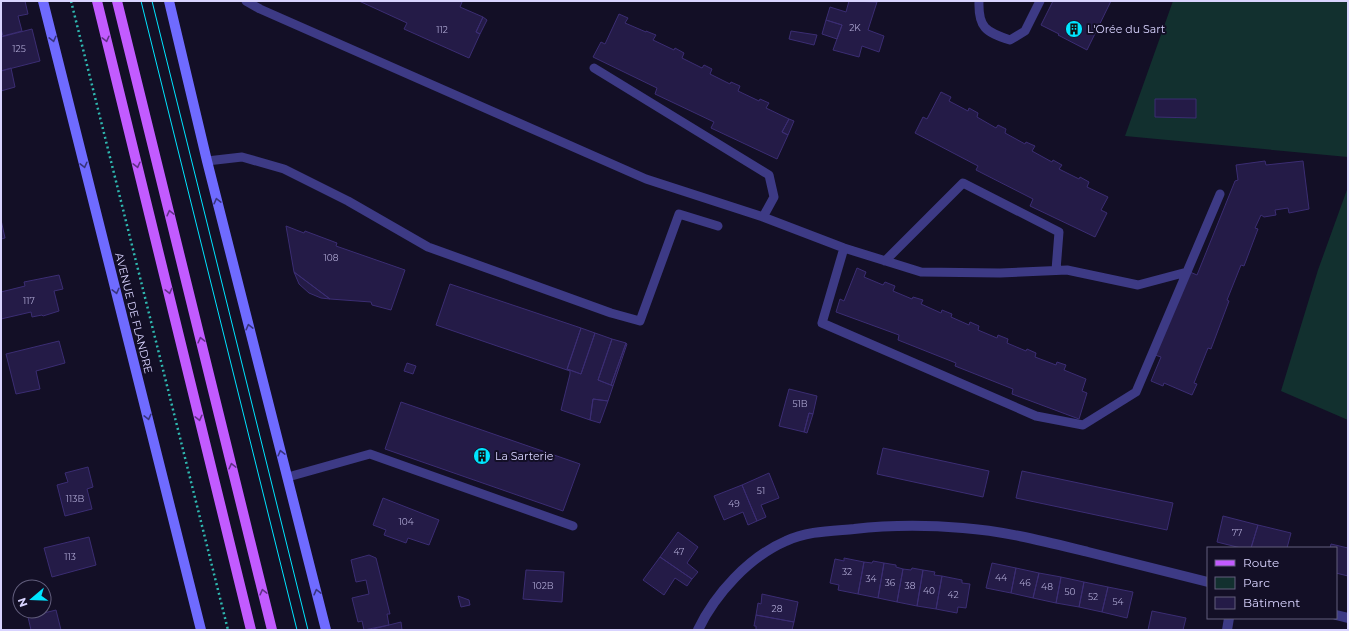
<svg xmlns="http://www.w3.org/2000/svg" width="1349" height="631" viewBox="0 0 1349 631" font-family="Montserrat,sans-serif">
  <rect width="100%" height="100%" fill="#130f26"/>
  <path fill="#12302f" d="M1173,1H1348V157L1125,136Z
    M1348,187V420L1281,391L1318,270Z"/>
  <path fill="#241b47" stroke="#3b2d73" d="M1,1H25L28,14L18,16L22,31L3,36L1,29Z
    M359,1H460L462,2L460,7L483,17L476,32L480,34L469,58L404,29L407,23Z
    M849,1L877,2L868,30L884,36L879,52L862,46L859,57L833,50L842,25L826,20L830,7L846,12Z
    M1053,1H1111L1087,50L1058,35L1059,34L1041,25Z
    M619,14L628,18L625,23L646,32V31L656,35L653,40L674,50L675,48L684,53L682,58L702,68L704,65L712,69L710,74L730,84L731,82L740,86L738,91L759,101L760,99L769,103L766,108L789,119L782,132L788,135L777,159L711,128L714,122L655,94L657,88L593,57L601,42L605,44Z
    M483,17L487,20L480,34L476,32Z
    M826,20L842,25L837,39L822,34Z
    M32,29L40,61L1,71V37Z
    M791,31L817,35L814,45L789,39Z
    M11,68L15,87L1,91V71Z
    M941,92L951,97L949,101L968,111L969,108L978,113L977,117L996,128L998,125L1006,129L1005,133L1025,144L1026,142L1035,146L1032,151L1052,162L1053,160L1062,165L1059,169L1079,179L1080,177L1089,182L1087,187L1108,197L1101,210L1107,213L1095,237L1030,206L1033,199L976,170L978,166L915,133L923,117L927,119Z
    M1155,99H1196V118L1155,117Z
    M789,119L794,121L788,135L782,132Z
    M1265,161L1266,165L1303,161L1309,209L1289,213L1288,208L1275,210L1276,215L1264,217L1261,215L1255,228L1258,229L1244,266L1241,265L1227,300L1229,301L1211,349L1208,348L1194,383L1197,384L1192,395L1164,383L1163,386L1151,381L1161,357L1155,355L1190,272L1197,275L1235,181L1238,180L1236,165Z
    M1,220L5,238L1,239Z
    M286,226L304,233L305,231L337,243L336,246L405,270L391,310L372,305L371,302L330,299L294,272Z
    M857,268L866,272L864,277L883,285L885,282L895,286L893,291L912,299L913,297L923,300L921,304L941,313L942,310L952,314L951,317L969,325L970,322L979,326L978,330L997,338L998,335L1008,339L1007,343L1026,351L1027,349L1036,353L1035,357L1056,365L1057,362L1066,365L1064,370L1086,379L1082,391L1087,393L1079,419L1012,394L1013,389L955,366L956,363L898,340L899,335L836,312L840,299L844,301Z
    M294,272L330,299L321,298L309,293L299,284Z
    M59,275L63,289L54,291L59,311L43,316L42,315L32,317L31,312L1,319V292L25,286L24,282Z
    M450,284L581,328L567,370L436,325Z
    M581,328L595,333L581,374L567,369Z
    M595,333L612,339L598,380L613,386L608,401L593,399L590,420L561,410L570,374V371L567,370V369L581,374Z
    M612,339L626,343L611,385L598,380Z
    M59,341L65,363L36,371L40,389L16,394L6,354Z
    M626,343L627,344L613,386L611,385Z
    M407,363L416,366L413,374L404,371Z
    M789,389L817,396L813,414L809,413L804,432L779,426Z
    M593,399L608,401L600,423L590,420Z
    M401,402L580,464L563,511L385,449Z
    M809,413L813,414L807,433L804,432Z
    M883,448L989,471L983,497L877,474Z
    M88,467L93,487L87,489L92,509L65,516L57,485L68,482L65,473Z
    M1022,471L1173,503L1167,530L1016,498Z
    M769,473L779,498L761,505L766,517L757,521L742,485Z
    M742,485L757,521L748,525L743,512L724,520L714,496Z
    M383,498L439,520L429,545L408,538L406,543L384,535L386,530L373,525Z
    M1223,516L1258,525L1251,548H1241L1217,542Z
    M1258,525L1291,533L1287,548H1251Z
    M678,532L698,547L687,563L698,572L692,579L660,557Z
    M89,537L96,565L52,577L44,548Z
    M1331,544L1348,548V576L1336,573V548H1330Z
    M369,555L376,558L390,614H387L389,625L364,630L362,621L358,622L352,598L369,594L366,580L356,582L351,560Z
    M660,557L692,579L687,586L675,578L664,595L643,580Z
    M844,558L864,562L858,594L838,590L839,585L830,583L835,559L844,561Z
    M873,561L884,563L878,598L858,594L864,562L872,563Z
    M884,563L896,565V567L903,569L897,602L878,598Z
    M992,563L1016,568L1011,593L986,588Z
    M912,568L923,570L917,606L897,602L903,569L911,570Z
    M1016,568L1039,573L1033,598L1011,593Z
    M526,570L564,572L562,602L523,599Z
    M923,570L935,572L934,575L942,576L936,609L917,606Z
    M1039,573L1061,577L1056,603L1033,598Z
    M942,576L962,580V583L970,584L966,608L958,607L957,613L936,609Z
    M1061,577L1084,582L1079,607L1056,603Z
    M1084,582L1108,587L1102,612L1079,607Z
    M1108,587L1133,592L1127,618L1102,612Z
    M762,594L798,602L794,622L756,615L758,603L761,604Z
    M458,596L469,600L470,605L461,607Z
    M56,610L61,630H31L28,617Z
    M1152,611L1186,618L1183,630H1148Z
    M756,615L794,622L792,630H756V626H754Z
    M401,622L402,630H369Z"/>
  <g fill="none" stroke-linecap="round" stroke-linejoin="round">
    <path stroke="#2fb8b0" stroke-width="2.5" stroke-dasharray="2 3" stroke-linecap="butt" d="M71,1L228,630"/>
    <path stroke="#3d3a85" stroke-width="9" d="M246,1L260,9L646,179L763,217L844,248L921,272L1000,273L1067,270L1138,285L1187,272
      M979,1C978,28 986,32 1010,40L1025,31L1040,1
      M594,68L769,175L774,197L763,217
      M207,161L242,157L284,169L348,201L428,247L611,313L640,321L679,214L718,226
      M844,248L822,323L1036,416L1083,425L1136,392L1220,194
      M885,261L963,183L1059,232L1056,270
      M288,477L370,454L573,526"/>
    <path stroke="#3d3a85" stroke-width="10" d="M1336,615L1348,618
      M698,630C715,594 749,557 786,541C807,531 831,531 854,529C890,525 927,525 963,528C1005,531 1047,542 1088,552C1128,562 1168,572 1208,582
      M1227,630L1229,618"/>
    <path stroke="#6f6bff" stroke-width="10" d="M43,1L201,630
      M169,1L207,161L326,630"/>
    <path stroke="#c25bff" stroke-width="10" d="M97,1L251,630
      M117,1L272,630"/>
    <path stroke="#00e5ff" stroke-width="1" d="M141,1L297,630
      M152,1L308,630"/>
  </g>
  <defs><path id="oneway-chevron" d="M-2-3.5L2.5 0L-2 3.5" fill="none" stroke-width="1.6" stroke-linecap="round" stroke-linejoin="round"/></defs>
  <g stroke="#38347d">
    <use href="#oneway-chevron" transform="translate(53 39) rotate(76)"/>
    <use href="#oneway-chevron" transform="translate(84 165) rotate(76)"/>
    <use href="#oneway-chevron" transform="translate(217 201) rotate(-104)"/>
    <use href="#oneway-chevron" transform="translate(116 291) rotate(76)"/>
    <use href="#oneway-chevron" transform="translate(249 327) rotate(-104)"/>
    <use href="#oneway-chevron" transform="translate(148 417) rotate(76)"/>
    <use href="#oneway-chevron" transform="translate(281 453) rotate(-104)"/>
    <use href="#oneway-chevron" transform="translate(317 592) rotate(-104)"/>
  </g>
  <g stroke="#623188">
    <use href="#oneway-chevron" transform="translate(106 39) rotate(76)"/>
    <use href="#oneway-chevron" transform="translate(137 165) rotate(76)"/>
    <use href="#oneway-chevron" transform="translate(170 213) rotate(-104)"/>
    <use href="#oneway-chevron" transform="translate(169 291) rotate(76)"/>
    <use href="#oneway-chevron" transform="translate(201 340) rotate(-104)"/>
    <use href="#oneway-chevron" transform="translate(199 418) rotate(76)"/>
    <use href="#oneway-chevron" transform="translate(232 466) rotate(-104)"/>
    <use href="#oneway-chevron" transform="translate(263 592) rotate(-104)"/>
  </g>
  <defs>
    <g id="building-disc" transform="scale(0.9)"><circle r="9.5" fill="#00e5ff" stroke="#130f26"/><path d="M-4-6H4V6H1V3H-1V6H-4ZM-2.5-4.3h1.7v1.8h-1.7ZM.8-4.3h1.7v1.8H.8ZM-2.5-1h1.7V.8h-1.7ZM.8-1h1.7V.8H.8Z" fill="#111"/></g>
  </defs>
  <g fill-rule="evenodd">
    <use href="#building-disc" x="1074" y="29"/>
    <use href="#building-disc" x="482" y="456"/>
  </g>
  <g text-anchor="middle" stroke-width="4" stroke-linejoin="round" paint-order="stroke">
    <g font-size="9" fill="#aca6d1">
      <text x="855" y="31">2K</text>
      <text x="442" y="33">112</text>
      <text x="19" y="52">125</text>
      <text x="331" y="261">108</text>
      <text x="29" y="304">117</text>
      <text x="800" y="407">51B</text>
      <text x="761" y="494">51</text>
      <text x="75" y="502">113B</text>
      <text x="734" y="507">49</text>
      <text x="406" y="525">104</text>
      <text x="1237" y="536">77</text>
      <text x="679" y="555">47</text>
      <text x="70" y="560">113</text>
      <text x="847" y="575">32</text>
      <text x="1001" y="581">44</text>
      <text x="871" y="582">34</text>
      <text x="890" y="586">36</text>
      <text x="1025" y="586">46</text>
      <text x="543" y="589">102B</text>
      <text x="910" y="589">38</text>
      <text x="1047" y="590">48</text>
      <text x="929" y="594">40</text>
      <text x="1070" y="595">50</text>
      <text x="953" y="598">42</text>
      <text x="1093" y="600">52</text>
      <text x="1118" y="605">54</text>
      <text x="777" y="612">28</text>
    </g>
    <g font-size="11" fill="#d9d4ff" stroke="#130f26" text-anchor="start">
      <text x="1087" y="33">L'Orée du Sart</text>
      <text x="495" y="460">La Sarterie</text>
    </g>
    <g font-size="11" fill="#d9d4ff" stroke="#130f26">
      <text transform="translate(134 313) rotate(76)" y="4">AVENUE DE FLANDRE</text>
    </g>
  </g>
  <rect width="1349" height="631" fill="none" stroke="#d9d4ff" stroke-width="4"/>
  <rect x="1207" y="547" width="130" height="72" fill="#130f26" stroke="#625e7d"/>
  <rect x="1215" y="560" width="20" height="6" fill="#c25bff" stroke="#625e7d"/>
  <text x="1243" y="567" font-size="12" fill="#d9d4ff">Route</text>
  <rect x="1215" y="577" width="20" height="12" fill="#12302f" stroke="#625e7d"/>
  <text x="1243" y="587" font-size="12" fill="#d9d4ff">Parc</text>
  <rect x="1215" y="597" width="20" height="12" fill="#241b47" stroke="#625e7d"/>
  <text x="1243" y="607" font-size="12" fill="#d9d4ff">Bâtiment</text>
  <g transform="translate(32 599) rotate(251)"><circle r="19" fill="#130f26" stroke="#625e7d"/>
  <path d="M0-3L7 15L0 10L-7 15Z" fill="#00e5ff"/>
  <text y="-6" font-size="11" font-weight="bold" text-anchor="middle" fill="#d9d4ff">N</text>
  </g>
</svg>
